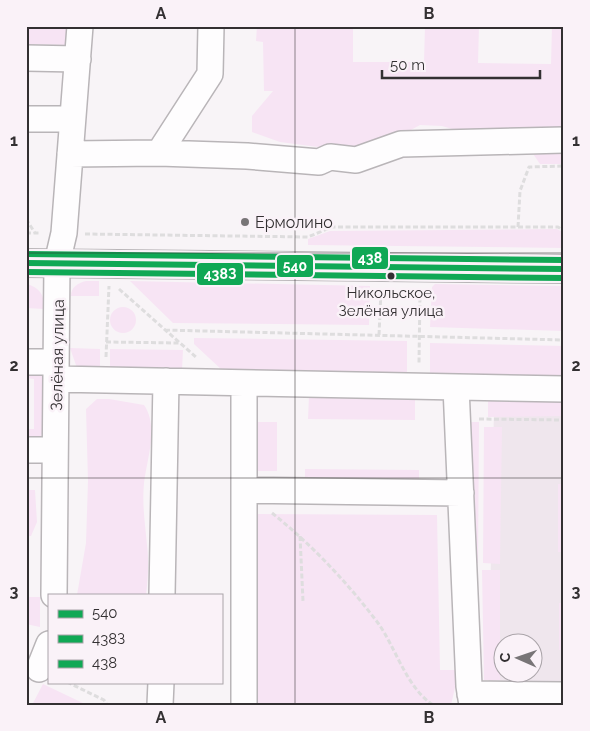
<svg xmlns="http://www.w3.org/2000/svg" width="590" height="731" viewBox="0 0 590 731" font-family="Raleway,sans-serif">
  <rect width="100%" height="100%" fill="#f8f4f7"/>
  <path fill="#efe6ed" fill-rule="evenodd" d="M494,409L564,411V705H488ZM502,644H532V674H502Z"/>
  <path fill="#f7e4f4" d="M26,26H73L67,45L26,44Z
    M257,26H353V62H424L425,26H479L478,63L551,64L552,26H564V132L470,134L442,126L420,125L409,131L356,152L280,142L252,132V116L273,91H264L263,42L256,41Z
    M564,144V164H540L527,145Z
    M557,229L564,233V248L308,245V239L330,231Z
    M86,281H99V296H71C71,287 78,283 86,281Z
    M130,281L370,286L369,325L173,323Z
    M26,284C40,287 45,296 44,309L26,308Z
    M435,284L564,286V331L430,327L432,287Z
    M110 320a13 13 0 1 1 26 0a13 13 0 1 1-26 0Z
    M194,338L407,341V373L222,370L194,344Z
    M430,343L564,346V376L430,373Z
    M70,348L100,349V368H77Z
    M110,349L183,350L182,370L110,369Z
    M26,367L47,370L49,414L41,436L26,439V429H34V379L26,378Z
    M309,396L415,397V420L308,419Z
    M97,399H109L144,405C159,427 147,458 144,483C142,505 145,523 147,545C149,561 148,579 146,595H77L86,543L88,481L86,409Z
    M488,399L564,401V416L488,417Z
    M256,422H277V471H255Z
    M471,422H479L478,563H468L466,491Z
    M484,427H502L500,564L483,563Z
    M305,469L419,470V485L305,484Z
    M558,484H564V552H558Z
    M26,490H35L37,522L31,536H26Z
    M257,514L437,515L440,670H459L451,705H251L250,515Z
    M482,570H500V680H484Z
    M26,597H40V627L26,624Z
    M559,603H564V650H559Z
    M43,684L87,705H32Z"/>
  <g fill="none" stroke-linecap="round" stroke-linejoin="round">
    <g stroke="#b9b5b8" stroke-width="28">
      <path id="minor" d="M26,58L78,59
        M26,119H72
        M159,153L210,74L211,26
        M70,154L159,153L247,156L319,162L330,157L356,160L401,144L564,140
        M26,362H56
        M56,379L564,389
        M456,387L469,686L472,705
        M26,450H55
        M244,490L461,493
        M54,595L57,263L64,233L80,26
        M162,595L166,381
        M39,669L49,644
        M470,694L564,695
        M160,705L161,682
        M244,705V383"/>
    </g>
    <g stroke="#b9b5b8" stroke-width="30">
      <path id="major" d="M26,263L564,269"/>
    </g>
    <path stroke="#deddde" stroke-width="3" stroke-dasharray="5 2.5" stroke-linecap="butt" d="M26,219L35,233
      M518,227L520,191L529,167L564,166
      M26,233H41
      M85,234L308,237L332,227H558L564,231
      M119,289L197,358
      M418,292H420L419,363
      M165,330L564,340
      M379,335L381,291
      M106,342L180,343
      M106,357L109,286
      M479,419L564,420
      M272,513C312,545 347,582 378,623C396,648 406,687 433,705
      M300,536L303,601
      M67,682L104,700L107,705"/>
    <use href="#minor" stroke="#fefdfe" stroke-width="25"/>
    <use href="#major" stroke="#fefdfe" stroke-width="28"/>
    <g stroke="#faf2f8" stroke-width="10">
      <path id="bus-1" d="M26,263L564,269"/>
    </g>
    <g stroke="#faf2f8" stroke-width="10">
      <path id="bus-2" d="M26,272L564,278"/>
    </g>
    <g stroke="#faf2f8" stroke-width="10">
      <path id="bus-3" d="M26,254L564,260"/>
    </g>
    <use href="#bus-1" stroke="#10a855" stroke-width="6"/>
    <use href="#bus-2" stroke="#10a855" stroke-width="6"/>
    <use href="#bus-3" stroke="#10a855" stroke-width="6"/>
  </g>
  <path fill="none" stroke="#333032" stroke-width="1" stroke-opacity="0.55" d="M295,26V705M26,253H564M26,478H564"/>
  <circle fill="#787577" stroke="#faf2f8" stroke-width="2" cx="245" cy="222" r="5"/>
  <circle fill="#333032" stroke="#faf2f8" stroke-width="2" cx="391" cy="276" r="4.5"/>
  <g text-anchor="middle" stroke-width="5" stroke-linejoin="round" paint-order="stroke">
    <g font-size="15" fill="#333032" stroke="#faf2f8">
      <text x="391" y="298">Никольское,<tspan x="391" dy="18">Зелёная улица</tspan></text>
    </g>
    <g font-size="16" fill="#333032" stroke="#faf2f8" text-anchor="start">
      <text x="255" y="228">Ермолино</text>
    </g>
    <g font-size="16" fill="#333032" stroke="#faf2f8">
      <text transform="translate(57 355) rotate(-89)" y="6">Зелёная улица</text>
    </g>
  </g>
  <g stroke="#faf2f8" stroke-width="2">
    <rect x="351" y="246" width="38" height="24" rx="5" fill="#10a855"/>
    <rect x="276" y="254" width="38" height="24" rx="5" fill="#10a855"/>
    <rect x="196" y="262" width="48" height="24" rx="5" fill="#10a855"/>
  </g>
  <g font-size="14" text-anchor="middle" font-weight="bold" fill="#fff">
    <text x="370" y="263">438</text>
    <text x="295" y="271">540</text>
    <text x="220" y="279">438З</text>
  </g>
  <rect width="590" height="731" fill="none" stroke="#faf2f8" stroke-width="55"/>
  <rect x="48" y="594" width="175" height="90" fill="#faf2f8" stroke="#aaa4a9"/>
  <rect x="58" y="610" width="25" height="8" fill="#10a855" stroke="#aaa4a9"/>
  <text x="92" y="618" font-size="15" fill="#333032">540</text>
  <rect x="58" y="635" width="25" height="8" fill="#10a855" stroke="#aaa4a9"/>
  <text x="92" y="644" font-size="15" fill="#333032">438З</text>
  <rect x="58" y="660" width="25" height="8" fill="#10a855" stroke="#aaa4a9"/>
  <text x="92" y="668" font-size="15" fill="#333032">438</text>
  <g transform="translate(518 658) rotate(272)"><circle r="24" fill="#faf2f8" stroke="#aaa4a9"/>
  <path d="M0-4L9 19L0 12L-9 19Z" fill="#787577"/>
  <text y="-8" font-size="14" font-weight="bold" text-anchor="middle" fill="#333032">С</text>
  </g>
  <path d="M382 70v8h158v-8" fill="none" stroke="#333032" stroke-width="2.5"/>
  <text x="390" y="70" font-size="15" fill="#333032" stroke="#faf2f8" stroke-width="4" paint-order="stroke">50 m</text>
  <rect x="28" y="28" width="534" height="676" fill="none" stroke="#333032" stroke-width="2"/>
  <g font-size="16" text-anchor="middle" font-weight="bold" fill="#333032">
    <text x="161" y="19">A</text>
    <text x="429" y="19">B</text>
    <text x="14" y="146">1</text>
    <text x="576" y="146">1</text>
    <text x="14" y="371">2</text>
    <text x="576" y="371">2</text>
    <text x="14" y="597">3</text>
    <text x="576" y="597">3</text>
    <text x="161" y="723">A</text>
    <text x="429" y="723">B</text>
  </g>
</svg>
